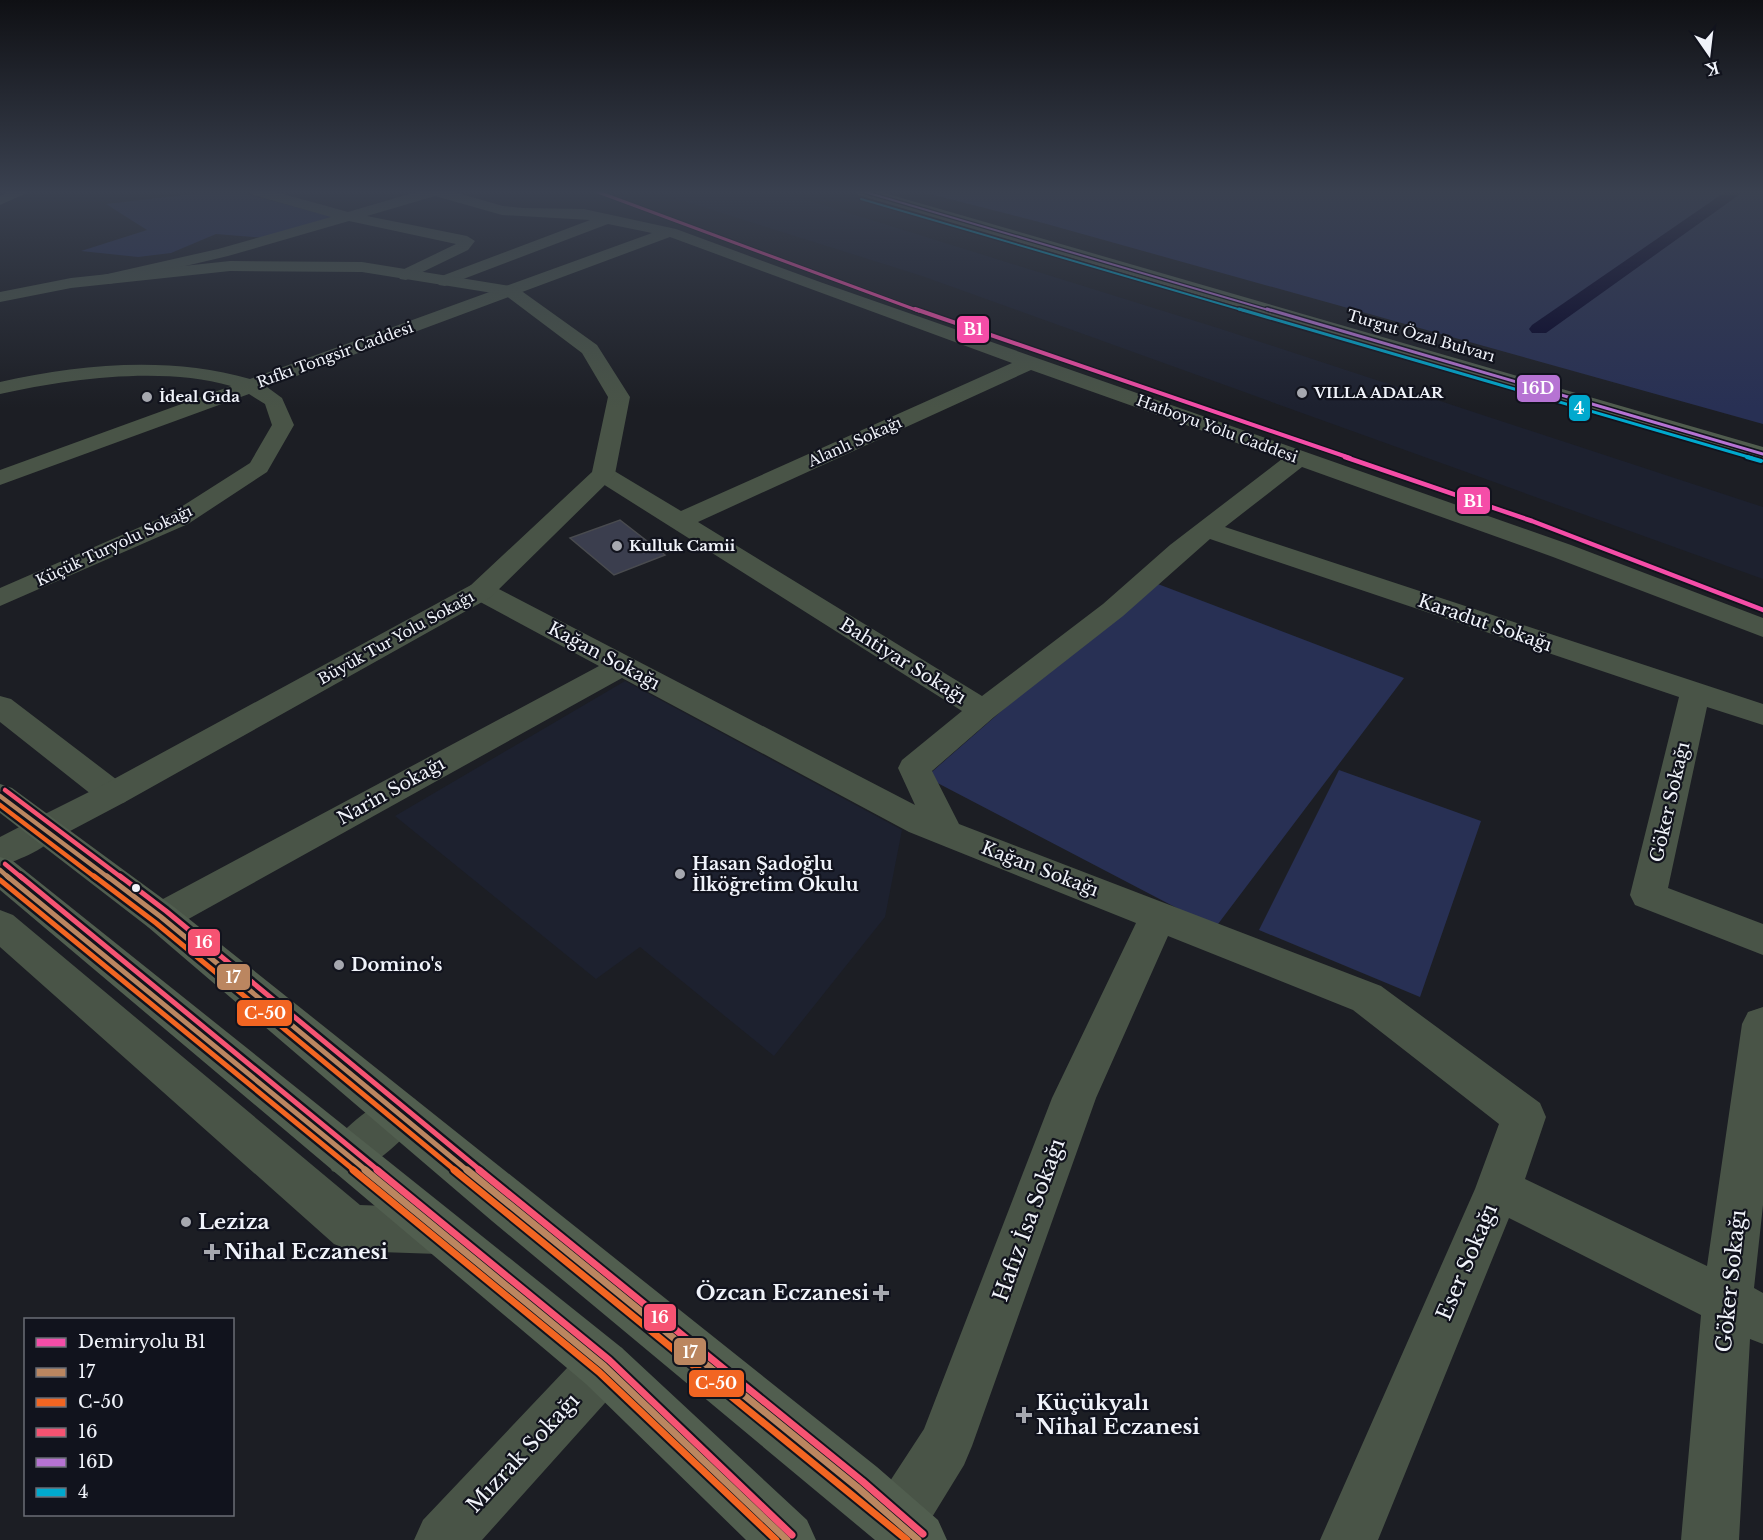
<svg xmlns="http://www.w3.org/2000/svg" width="1763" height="1540" viewBox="0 0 1763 1540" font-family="'Libre Baskerville',serif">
  <rect width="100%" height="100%" fill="#1c1e24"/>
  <path fill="#1d212f" d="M658,193H785L1221,329L1763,507V579L922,276Z
    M625,681L902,830L885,917L774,1056L640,947L596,979L395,816Z"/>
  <path fill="#283054" d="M201,193H243L337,218L265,238L216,234L171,253L138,257L81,251L147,230L106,204Z
    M926,193H1763V424L1043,223Z
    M1150,581L1404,678L1215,928L926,777Z
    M1339,770L1481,821L1420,997L1259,930Z"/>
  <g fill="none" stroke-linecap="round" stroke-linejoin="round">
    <path fill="#050329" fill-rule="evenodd" d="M1725,192H1743L1546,333H1532L1529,329L1532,325Z"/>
  </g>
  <path fill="#3b3e4e" stroke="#494b4f" stroke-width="1.5" d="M620,520L665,555L614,575L570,538Z"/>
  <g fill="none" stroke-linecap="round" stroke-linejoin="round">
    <path fill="#495447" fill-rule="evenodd" d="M251,192H276L348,212L416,192H454L503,206L523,208L584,209L676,229L820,282L1571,545L1763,618V637L1553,557L1302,467L1225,527L1763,704V725L1707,707L1668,888L1763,924V955L1635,905L1630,895L1679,697L1210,539L1123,616L994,717L932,771L959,824L1381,986L1540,1103L1546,1117L1525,1179L1707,1266L1742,1024L1748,1012L1763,1007V1205L1754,1288L1763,1293V1344L1750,1339L1739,1540H1681L1701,1315L1509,1218L1378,1540H1320L1475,1189L1499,1124L1353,1010L1168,936L1096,1098L972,1446L964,1465L918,1540H876L869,1521L877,1501L924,1429L1052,1098L1136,923L909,832L622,678L174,927L161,931L148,927L142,917L148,907L599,666L471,597L467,591L471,585L481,583L491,585L915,805L898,768L902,760L962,711L595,479L591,474L595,469L603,467L611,469L681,511L1012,363L670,237L267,387L282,398L294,425L267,472L188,524L0,606V588L170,514L250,463L272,425L265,404L249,394L0,485V470L231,386C161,366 69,379 0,394V382C81,364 169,356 250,379L652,233L608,224L445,286L439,285L436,281L439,277L590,220L502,215L435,196L367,216L467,236L475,241L468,250L406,280L400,279L397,275L400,271L456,244L349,221L228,256L109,284L103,283L100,279L103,275L218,249L331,217L253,195ZM1031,370L1282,459L1170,545L1103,604L982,696L698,522Z
      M0,696L11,699L125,786L130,794L125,802L113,806L101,802L0,722Z
      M43,818L55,821L60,830C50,848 19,860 0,866V837L31,821Z
      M0,910L13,915L360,1205L438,1208L455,1215L462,1231L455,1247L438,1254L351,1251L334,1244L0,947Z
      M399,1093L415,1099L421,1113C410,1137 373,1167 348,1177L332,1171L325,1156C336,1132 374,1103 399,1093Z
      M604,1340L622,1348L630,1366L622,1384L482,1540H414L423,1520L586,1348Z"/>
    <path fill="#495447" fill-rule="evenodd" d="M230,261L362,262L516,287L597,345L630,397L615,474L611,479L491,597L125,802L55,839L43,842L31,839L26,830L31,821L101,786L471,585L592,472L608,397L582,353L505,295L362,272L230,271L71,288L0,302V292L71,278Z"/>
    <path fill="#535f50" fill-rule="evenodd" d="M8,192H29L0,205V196Z"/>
    <path fill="#515e4f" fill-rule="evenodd" d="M0,784L12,788L174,907L877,1467L938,1520L947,1540H875L492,1221L148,927L0,813Z
      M0,857L13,861L622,1348L807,1520L816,1540H746L586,1384L0,890Z"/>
    <path fill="#505c4e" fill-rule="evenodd" d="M856,192H881L1763,447V461L858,195Z"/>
    <g stroke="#11131d" stroke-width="9">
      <path id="bus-1-far2" d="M0,796L109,878
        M0,870L9,878"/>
    </g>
    <g stroke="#11131d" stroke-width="10">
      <path id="bus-1-far1" d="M7,876L367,1171
        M107,876L161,917L468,1171"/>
    </g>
    <g stroke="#11131d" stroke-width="11">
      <path id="bus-1" d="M365,1170L604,1366L787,1540
        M467,1170L857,1487L918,1540"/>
    </g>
    <g stroke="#11131d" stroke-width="9">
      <path id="bus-2-far2" d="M0,805L96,878"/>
    </g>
    <g stroke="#11131d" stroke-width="10">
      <path id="bus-2-far1" d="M94,876L156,923L456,1171
        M0,880L355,1171"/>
    </g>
    <g stroke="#11131d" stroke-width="11">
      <path id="bus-2" d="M353,1170L599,1372L776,1540
        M454,1170L907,1540"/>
    </g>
    <g stroke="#11131d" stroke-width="9">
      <path id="bus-3-far2" d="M5,790L122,878
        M5,864L22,878"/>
    </g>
    <g stroke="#11131d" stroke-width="10">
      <path id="bus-3-far1" d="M20,876L379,1171
        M120,876L166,911L481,1171"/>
    </g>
    <g stroke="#11131d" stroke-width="11">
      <path id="bus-3" d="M377,1170L609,1360L792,1535
        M479,1170L862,1481L923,1534"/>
    </g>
    <g stroke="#11131d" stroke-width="4.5">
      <path id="bus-4-far1" d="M865,192L1272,311"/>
    </g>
    <g stroke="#11131d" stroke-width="6">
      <path id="bus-4" d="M1267,309L1763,454"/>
    </g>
    <g stroke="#11131d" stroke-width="4.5">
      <path id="bus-5-far2" d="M861,199L1245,311"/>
    </g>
    <g stroke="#11131d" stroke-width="6">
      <path id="bus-5-far1" d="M1239,309L1752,458"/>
    </g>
    <g stroke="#11131d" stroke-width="8">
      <path id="bus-5" d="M1747,457L1761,461"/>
    </g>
    <use href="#bus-1-far2" stroke="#bb8660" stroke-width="4.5"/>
    <use href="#bus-1-far1" stroke="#bb8660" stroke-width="5"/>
    <use href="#bus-1" stroke="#bb8660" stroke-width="7"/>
    <use href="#bus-2-far2" stroke="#f26522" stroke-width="4.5"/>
    <use href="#bus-2-far1" stroke="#f26522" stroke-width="5"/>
    <use href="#bus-2" stroke="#f26522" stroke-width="7"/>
    <use href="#bus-3-far2" stroke="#f65372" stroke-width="4.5"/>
    <use href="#bus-3-far1" stroke="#f65372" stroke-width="5"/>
    <use href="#bus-3" stroke="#f65372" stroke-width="7"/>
    <use href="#bus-4-far1" stroke="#b673d3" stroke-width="2"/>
    <use href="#bus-4" stroke="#b673d3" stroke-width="3"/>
    <use href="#bus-5-far2" stroke="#00a9ce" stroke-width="2"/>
    <use href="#bus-5-far1" stroke="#00a9ce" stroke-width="3"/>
    <use href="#bus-5" stroke="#00a9ce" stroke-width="4"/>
    <g stroke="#11131d" stroke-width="5">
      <path id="rail-1-far2" d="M598,192L919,311"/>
    </g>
    <g stroke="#11131d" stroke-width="7">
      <path id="rail-1-far1" d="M915,309L1350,458"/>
    </g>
    <g stroke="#11131d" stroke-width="8">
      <path id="rail-1" d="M1345,457L1532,521L1763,610"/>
    </g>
    <use href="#rail-1-far2" stroke="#f54da8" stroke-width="3"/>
    <use href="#rail-1-far1" stroke="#f54da8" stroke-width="4"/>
    <use href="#rail-1" stroke="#f54da8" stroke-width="4.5"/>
  </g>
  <linearGradient id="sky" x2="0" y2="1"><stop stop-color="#0f1014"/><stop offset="0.47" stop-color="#3a4150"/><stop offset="1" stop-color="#3a4150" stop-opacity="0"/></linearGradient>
  <rect width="1763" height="408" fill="url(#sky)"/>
  <g fill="#a6a8af" stroke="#11131d" stroke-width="2">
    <circle cx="1302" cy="393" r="6"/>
    <circle cx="147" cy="397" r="6"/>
    <circle cx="617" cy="546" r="6"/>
    <circle cx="680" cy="874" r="6"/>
    <circle cx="339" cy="965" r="6"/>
    <circle cx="186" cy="1222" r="6"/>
    <path d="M209 1243h6v6h6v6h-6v6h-6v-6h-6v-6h6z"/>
    <path d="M878 1284h6v6h6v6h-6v6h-6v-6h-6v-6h6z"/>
    <path d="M1021 1406h6v6h6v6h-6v6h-6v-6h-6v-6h6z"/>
  </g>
  <circle fill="#f0f3fa" stroke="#11131d" stroke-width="2" cx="136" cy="888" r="5"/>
  <g text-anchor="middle" stroke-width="4.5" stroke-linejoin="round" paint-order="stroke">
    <g font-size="15" fill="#f0f3fa" stroke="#11131d">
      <text transform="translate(1421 336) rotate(16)" y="5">Turgut Özal Bulvarı</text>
      <text transform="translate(335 355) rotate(-20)" y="5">Rıfkı Tongsir Caddesi</text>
      <text transform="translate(1217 429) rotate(20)" y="5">Hatboyu Yolu Caddesi</text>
      <text transform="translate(855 442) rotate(-24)" y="5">Alanlı Sokağı</text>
      <text transform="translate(114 546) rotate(-25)" y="5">Küçük Turyolu Sokağı</text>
      <text transform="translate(396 638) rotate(-29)" y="5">Büyük Tur Yolu Sokağı</text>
    </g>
    <g font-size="15" font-weight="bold" fill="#f0f3fa" stroke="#11131d" text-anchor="start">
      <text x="1314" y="398">VILLA ADALAR</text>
      <text x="159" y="402">İdeal Gıda</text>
      <text x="629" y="551">Kulluk Camii</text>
    </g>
    <g font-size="18" fill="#f0f3fa" stroke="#11131d">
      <text transform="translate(1485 623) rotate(19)" y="6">Karadut Sokağı</text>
      <text transform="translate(604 656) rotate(28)" y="6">Kağan Sokağı</text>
      <text transform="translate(903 661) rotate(32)" y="6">Bahtiyar Sokağı</text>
      <text transform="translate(391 791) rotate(-29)" y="6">Narin Sokağı</text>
      <text transform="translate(1670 802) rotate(-77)" y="6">Göker Sokağı</text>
      <text transform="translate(1040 869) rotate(21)" y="6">Kağan Sokağı</text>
    </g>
    <g font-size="18" font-weight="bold" fill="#f0f3fa" stroke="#11131d" text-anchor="start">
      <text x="692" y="870">Hasan Şadoğlu<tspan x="692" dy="21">İlköğretim Okulu</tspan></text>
      <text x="351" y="971">Domino's</text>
    </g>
    <g font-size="21" fill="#f0f3fa" stroke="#11131d">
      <text transform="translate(1029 1220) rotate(-70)" y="7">Hafız İsa Sokağı</text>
      <text transform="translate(1467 1262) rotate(-67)" y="7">Eser Sokağı</text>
      <text transform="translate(1731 1281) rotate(-84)" y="7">Göker Sokağı</text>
      <text transform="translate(523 1453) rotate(-47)" y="7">Mızrak Sokağı</text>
    </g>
    <g font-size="21" font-weight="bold" fill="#f0f3fa" stroke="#11131d" text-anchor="start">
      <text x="198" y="1229">Leziza</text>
      <text x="224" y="1259">Nihal Eczanesi</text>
      <text x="869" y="1300" text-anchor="end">Özcan Eczanesi</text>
      <text x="1036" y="1410">Küçükyalı<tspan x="1036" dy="24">Nihal Eczanesi</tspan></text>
    </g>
  </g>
  <g stroke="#11131d" stroke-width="2">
    <rect x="956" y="315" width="34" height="29" rx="6" fill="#f54da8"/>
    <rect x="1516" y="374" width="45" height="29" rx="6" fill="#b673d3"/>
    <rect x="1568" y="394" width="23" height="28" rx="6" fill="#00a9ce"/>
    <rect x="1456" y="486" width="35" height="29" rx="6" fill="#f54da8"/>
    <rect x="187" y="928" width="34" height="29" rx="6" fill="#f65372"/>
    <rect x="216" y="963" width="35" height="28" rx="6" fill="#bb8660"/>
    <rect x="236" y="999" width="57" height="28" rx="6" fill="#f26522"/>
    <rect x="643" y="1303" width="34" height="29" rx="6" fill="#f65372"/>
    <rect x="673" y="1337" width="34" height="29" rx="6" fill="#bb8660"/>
    <rect x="688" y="1369" width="57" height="29" rx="6" fill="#f26522"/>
  </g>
  <g font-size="16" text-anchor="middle" font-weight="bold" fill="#fff">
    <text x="973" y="335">B1</text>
    <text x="1538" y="394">16D</text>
    <text x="1579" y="414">4</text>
    <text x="1473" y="507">B1</text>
    <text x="204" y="948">16</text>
    <text x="233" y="983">17</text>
    <text x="265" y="1019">C-50</text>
    <text x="660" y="1323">16</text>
    <text x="690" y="1358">17</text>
    <text x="716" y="1389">C-50</text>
  </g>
  <rect x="24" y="1318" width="210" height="198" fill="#11131d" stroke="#6a6d75" stroke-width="1.5"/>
  <rect x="36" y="1338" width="30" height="9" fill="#f54da8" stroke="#6a6d75" stroke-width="1.5"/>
  <text x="78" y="1348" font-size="18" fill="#f0f3fa">Demiryolu B1</text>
  <rect x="36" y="1368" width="30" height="9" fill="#bb8660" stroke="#6a6d75" stroke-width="1.5"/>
  <text x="78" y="1378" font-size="18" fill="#f0f3fa">17</text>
  <rect x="36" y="1398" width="30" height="9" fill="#f26522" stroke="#6a6d75" stroke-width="1.5"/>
  <text x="78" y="1408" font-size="18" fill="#f0f3fa">C-50</text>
  <rect x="36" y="1428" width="30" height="9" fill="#f65372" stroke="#6a6d75" stroke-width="1.5"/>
  <text x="78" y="1438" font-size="18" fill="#f0f3fa">16</text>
  <rect x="36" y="1458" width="30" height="9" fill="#b673d3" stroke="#6a6d75" stroke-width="1.5"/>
  <text x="78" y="1468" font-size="18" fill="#f0f3fa">16D</text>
  <rect x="36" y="1488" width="30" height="9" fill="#00a9ce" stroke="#6a6d75" stroke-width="1.5"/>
  <text x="78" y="1498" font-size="18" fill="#f0f3fa">4</text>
  <g transform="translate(1709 54) rotate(166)" stroke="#11131d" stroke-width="4.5" paint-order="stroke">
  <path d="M0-4.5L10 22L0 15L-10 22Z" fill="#f0f3fa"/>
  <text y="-9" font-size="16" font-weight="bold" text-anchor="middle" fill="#f0f3fa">K</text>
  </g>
</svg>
